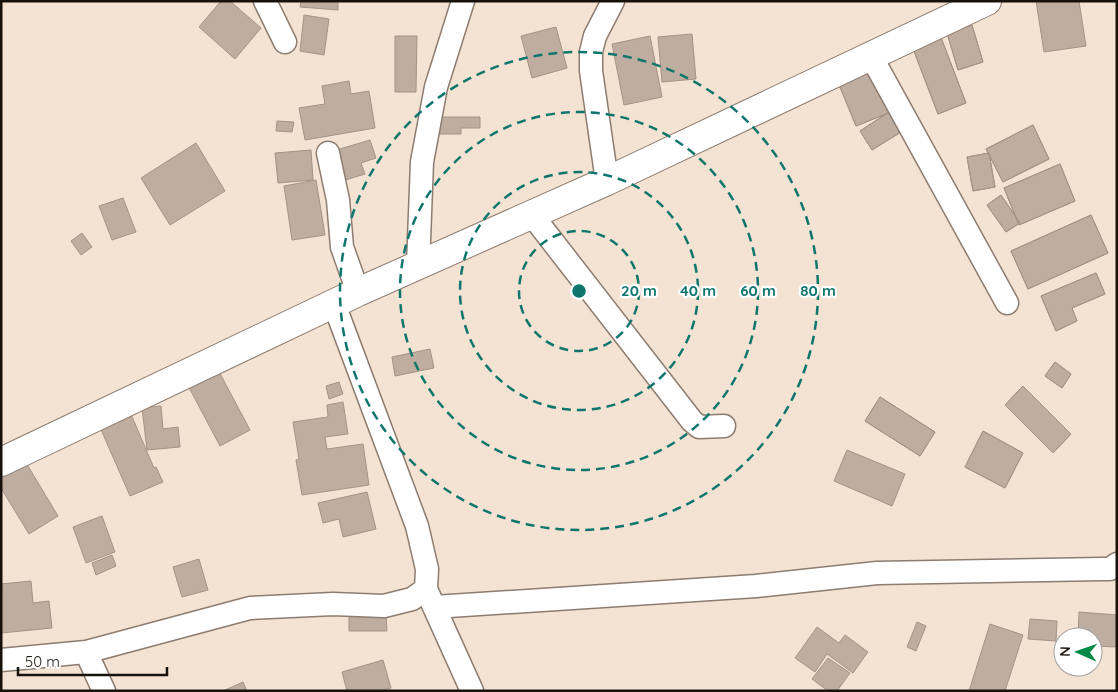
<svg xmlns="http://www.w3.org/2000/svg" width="1118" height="692" viewBox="0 0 1118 692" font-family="Quicksand,sans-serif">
  <rect width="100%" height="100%" fill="#f4e2d3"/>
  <path fill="#bfaea0" stroke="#a49386" d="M221,1H230L261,28L235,59L199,27Z
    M301,1H338V10L300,7Z
    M1036,1H1079L1086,46L1044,52Z
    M304,15L329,19L324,55L300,51Z
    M972,25L983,62L958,70L947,33Z
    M972,25L983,62L958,70L947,33Z
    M556,27L567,68L532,78L521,36Z
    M692,34L696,79L662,82L658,37Z
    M940,35L966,103L938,114L912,46Z
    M940,35L966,103L938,114L912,46Z
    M395,36H417L416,92H395Z
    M650,36L662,97L624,105L612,44Z
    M870,61L891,112L856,126L835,75Z
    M870,61L891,112L856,126L835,75Z
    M349,81L351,94L369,91L375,128L305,140L299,108L325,104L322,86Z
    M889,112L901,132L872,150L860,131Z
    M889,112L901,132L872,150L860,131Z
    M436,117H480V128H461V134H436Z
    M277,121L294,122L292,132L276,131Z
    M1033,125L1049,159L1003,182L986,149Z
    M1033,125L1049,159L1003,182L986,149Z
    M370,140L376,158L361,163L365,174L342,181L333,151Z
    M196,143L225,191L170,225L141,178Z
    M311,150L313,180L278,183L275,153Z
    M989,153L995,187L973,191L967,157Z
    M989,153L995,187L973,191L967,157Z
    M1060,164L1075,201L1019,225L1004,188Z
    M1060,164L1075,201L1019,225L1004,188Z
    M316,180L325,235L292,240L284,186Z
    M1001,195L1020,223L1006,232L987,205Z
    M1001,195L1020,223L1006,232L987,205Z
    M123,198L136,232L112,240L99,206Z
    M1091,215L1108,253L1028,289L1011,251Z
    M1091,215L1108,253L1028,289L1011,251Z
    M82,233L92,247L81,255L71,241Z
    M1096,273L1105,294L1072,308L1077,321L1056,331L1041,296Z
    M1096,273L1105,294L1072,308L1077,321L1056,331L1041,296Z
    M430,349L434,368L395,376L392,357Z
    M1055,362L1071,374L1062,388L1045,376Z
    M1055,362L1071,374L1062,388L1045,376Z
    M215,364L250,430L220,446L185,380Z
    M339,382L343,394L329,399L326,386Z
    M1023,386L1071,434L1053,453L1005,405Z
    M1023,386L1071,434L1053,453L1005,405Z
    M880,397L935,432L920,456L865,421Z
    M880,397L935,432L920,456L865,421Z
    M343,402L348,434L325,437L327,449L363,444L369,485L302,495L296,460L299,459L293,422L328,417L327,405Z
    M161,406L163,429L178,427L180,447L147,450L142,408Z
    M130,412L154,468L156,467L163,482L130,496L99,425Z
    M983,431L1023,453L1005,488L965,467Z
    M983,431L1023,453L1005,488L965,467Z
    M847,450L905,474L892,506L834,481Z
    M19,451L58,516L29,534L1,488V462Z
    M367,492L376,529L343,537L339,519L323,523L318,503Z
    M102,516L115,552L86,563L73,527Z
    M112,555L116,566L96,575L92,563Z
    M199,559L208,590L182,597L173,567Z
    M31,581L33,603L49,601L52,628L1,633V584Z
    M1079,612L1117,615V647L1093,646V637H1078Z
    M349,613H386L387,631H349Z
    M1030,619L1057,621L1056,641L1028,639Z
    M917,622L926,626L916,651L907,647Z
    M990,624L1023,635L1005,691H969Z
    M817,627L839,643L845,635L868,652L853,673L827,654L815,672L795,658Z
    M828,658L850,673L837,691H828L812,679Z
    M383,660L391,688L379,691H347L342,672Z
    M243,682L247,691H225V690Z"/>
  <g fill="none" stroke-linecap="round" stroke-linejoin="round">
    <g stroke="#8d7c6f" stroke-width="25">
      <path id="street" d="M265,1L285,42
        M871,56L1007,303
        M328,153L338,200L342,247L358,292
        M607,181L591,71V52L595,36L613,1
        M532,215L692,421L699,427L724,426
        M418,266L422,162L436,87L463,1
        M334,304L417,526L427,569L426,589L472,691
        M434,607L756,586L877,573L1102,569H1110L1117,564
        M86,652L104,691
        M1,660L86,652L250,608L333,604L384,606L412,599L426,589"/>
    </g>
    <g stroke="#8d7c6f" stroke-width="30">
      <path id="secondary" d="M1,462L358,292L607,181L987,1"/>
    </g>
    <use href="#street" stroke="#fff" stroke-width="22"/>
    <use href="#secondary" stroke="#fff" stroke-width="28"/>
  </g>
  <g fill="none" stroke="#0f766e" stroke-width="2.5" stroke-dasharray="9 6">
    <circle cx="579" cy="291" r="60"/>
    <circle cx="579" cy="291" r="119"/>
    <circle cx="579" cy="291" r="179"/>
    <circle cx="579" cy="291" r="239"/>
  </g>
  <circle cx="579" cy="291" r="8" fill="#0f766e" stroke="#fff" stroke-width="2.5"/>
  <g font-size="15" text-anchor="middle" font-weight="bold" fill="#0f766e" stroke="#fff" stroke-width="4.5" stroke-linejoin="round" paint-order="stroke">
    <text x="639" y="296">20 m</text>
    <text x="698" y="296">40 m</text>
    <text x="758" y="296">60 m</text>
    <text x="818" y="296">80 m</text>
  </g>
  <rect width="1118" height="692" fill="none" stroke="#17110c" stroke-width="5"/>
  <g transform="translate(1078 652) rotate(272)"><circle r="24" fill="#ffffff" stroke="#a2a09e"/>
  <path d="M0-4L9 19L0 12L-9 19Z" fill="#048a47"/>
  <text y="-8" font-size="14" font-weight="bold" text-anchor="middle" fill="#17110c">N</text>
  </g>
  <path d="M18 667v8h149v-8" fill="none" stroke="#17110c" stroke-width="2.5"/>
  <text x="25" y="667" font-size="15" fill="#17110c" stroke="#ffffff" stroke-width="4" paint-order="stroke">50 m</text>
</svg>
